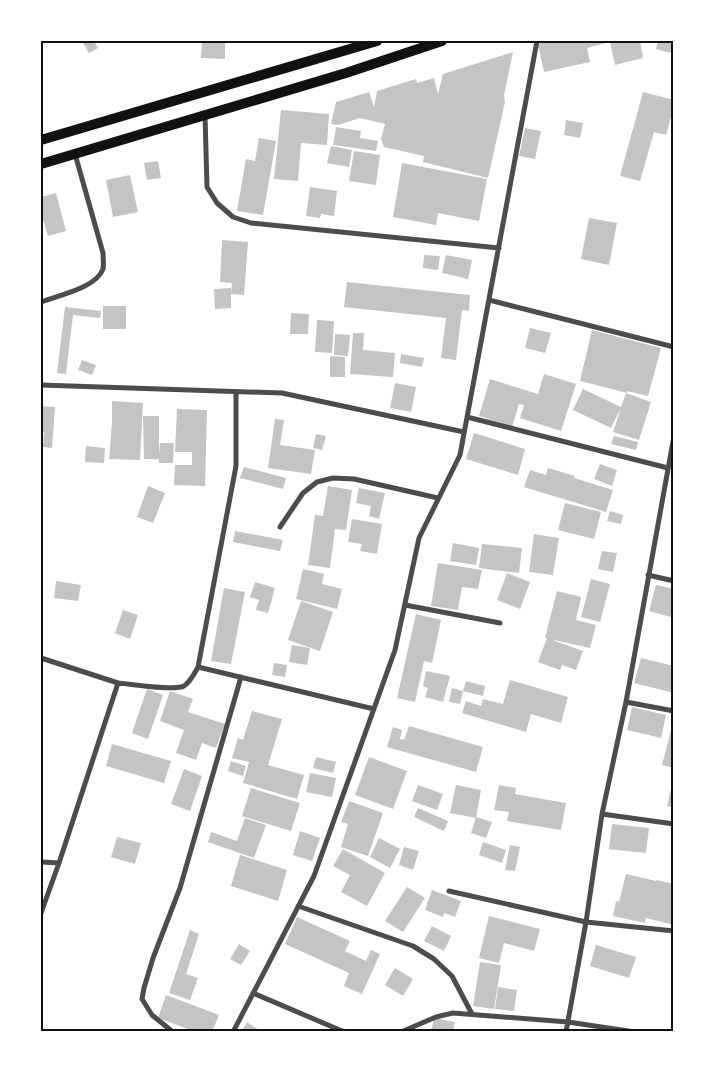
<svg xmlns="http://www.w3.org/2000/svg" width="715" height="1073" viewBox="0 0 715 1073" font-family="'Playfair Display',serif">
  <rect width="100%" height="100%" fill="#fff"/>
  <path fill="#c4c4c4" d="M82,41H94L98,48L89,53Z
    M202,41H225V59L201,58Z
    M550,41H640L643,58L615,65L610,42L587,48L590,62L544,72L538,44Z
    M658,41H674L670,53L656,49Z
    M513,52L504,95L505,102L488,178L423,162L424,156L384,147L381,139L385,124L360,118L338,125L331,124L336,102L369,92L374,107L377,91L416,79L417,83L434,78L438,94L443,74Z
    M643,92L674,100V106L666,135L654,132L640,181L620,176Z
    M281,110L329,114L327,145L301,143L298,181L274,179Z
    M566,120L583,123L580,138L564,135Z
    M336,127L361,131L360,138L378,141L376,151L333,145Z
    M525,128L541,131L535,159L519,156Z
    M259,138L276,141L263,215L237,211L246,159L255,161Z
    M331,146L352,150L349,167L327,163Z
    M354,151L380,155L376,185L349,181Z
    M158,161L161,178L147,180L144,163Z
    M402,163L487,179L479,221L438,213L436,225L393,217Z
    M130,175L138,212L113,217L106,180Z
    M310,187L337,191L334,216L321,214L320,218L306,216Z
    M56,193L66,231L48,236L41,213V197Z
    M589,218L617,223L609,265L581,259Z
    M222,240L248,242L244,295L231,294L232,283L220,282Z
    M424,255L440,256L438,270L423,268Z
    M446,255L472,260L468,279L442,273Z
    M347,282L470,295L469,311L462,310L456,360L441,358L446,318L344,307Z
    M231,288V308L215,309L214,289Z
    M103,306H126V329H103Z
    M65,307L101,311L100,318L73,315L66,374L57,373Z
    M291,313L309,314L308,334H290Z
    M317,320L334,321L332,353L315,352Z
    M530,328L551,333L545,353L525,348Z
    M592,330L661,348L648,396L627,391V393L580,381Z
    M353,333H364L363,350L395,353L393,377L350,374Z
    M335,334L350,335L348,356L334,355Z
    M401,354L424,358L422,367L400,363Z
    M330,356L345,357V377H330Z
    M82,360L96,365L92,375L78,370Z
    M544,374L576,384L561,431L520,418L524,405L519,404L512,427L479,416L490,379L538,394Z
    M395,383L416,387L411,412L390,408Z
    M583,389L621,407L626,393L651,402L639,440L613,432L621,408L611,428L573,410Z
    M112,401L143,403L140,460L109,459L112,423Z
    M41,406L55,407L52,448L43,447L44,432H41Z
    M177,409L207,410L205,486L174,485L175,465H192V452H175Z
    M143,416H159V455L160,443H174L173,463H159V459H144Z
    M275,419L284,420L280,445L315,450L311,474L268,468Z
    M474,433L525,449L518,475L466,459Z
    M316,434L326,436L322,450L313,448Z
    M614,436L638,442L636,450L611,444Z
    M86,446L105,448L104,463L85,462Z
    M600,464L617,470L612,486L594,479Z
    M244,467L286,478L283,489L240,478Z
    M548,468L575,476L574,478L613,490L606,512L524,487L530,470L546,475Z
    M148,486L165,493L153,523L137,517Z
    M328,486L352,490L346,530L335,529L330,568L308,565L315,515L323,516Z
    M359,488L385,493L379,519L369,516L371,506L356,503Z
    M565,503L601,512L594,539L558,530Z
    M610,511L623,515L621,524L607,521Z
    M352,519L382,524L377,554L360,551L362,544L348,542Z
    M235,531L283,540L280,551L233,542Z
    M534,534L559,538L553,575L529,572Z
    M453,543L479,548L476,565L450,561Z
    M482,544L522,548L519,573L479,568Z
    M602,551L617,553L613,572L598,569Z
    M438,563L482,570L478,589L462,587L458,610L431,606Z
    M303,569L324,574L322,584L342,589L337,609L296,599Z
    M507,573L530,582L520,609L497,600Z
    M591,579L610,584L600,622L581,617Z
    M56,581L81,585L78,601L54,598Z
    M255,582L275,588L268,613L256,610L259,600L250,597Z
    M656,585L674,589V618L649,611Z
    M224,588L245,592L231,664L211,661Z
    M557,591L581,597L576,620L596,625L590,648L545,638Z
    M301,601L333,612L320,651L288,640Z
    M123,610L138,615L130,639L115,633Z
    M416,614L441,620L432,663L424,661L415,702L397,698Z
    M547,638L583,651L576,670L562,665L560,670L538,662Z
    M292,645L310,648L307,665L289,662Z
    M641,658L674,666V693L634,683Z
    M274,663L287,665L285,677L272,675Z
    M426,671L450,676L443,702L425,697L428,688L423,686Z
    M510,680L568,697L561,723L531,714L526,732L462,713L466,701L481,706L483,699L503,704Z
    M466,681L485,686L483,696L463,691Z
    M452,688L463,691L460,704L449,702Z
    M147,689L163,695L148,739L132,733Z
    M170,691L193,699L188,712L225,724L216,748L202,743L196,760L176,753L184,730L160,721Z
    M632,707L666,715L661,738L627,730Z
    M252,711L282,719L268,765L304,775L297,799L243,783L249,762L232,758L238,738L243,740Z
    M673,722H674V768L662,765Z
    M409,726L483,747L476,772L387,747L393,727L402,730L400,739L404,740Z
    M112,744L171,761L164,783L106,766Z
    M316,757L336,762L333,773L313,768Z
    M369,757L407,771L393,809L355,795Z
    M231,761L246,766L243,776L228,771Z
    M184,769L202,776L190,811L171,804Z
    M310,773L336,778L332,797L306,792Z
    M673,780H674V808L667,806Z
    M418,785L443,794L437,810L412,801Z
    M456,785L481,790L476,818L450,813Z
    M499,785L516,788L515,794L566,803L561,830L507,821L509,812L494,810Z
    M251,788L300,803L291,831L242,816Z
    M349,801L383,813L368,856L341,847L348,824L341,822Z
    M418,808L448,821L444,831L414,817Z
    M476,817L492,822L486,838L471,833Z
    M245,818L266,825L254,858L208,842L211,832L237,841Z
    M612,824L649,828L646,853L609,849Z
    M300,831L320,838L312,861L293,855Z
    M117,837L141,843L135,864L111,857Z
    M379,838L400,849L390,868L370,857Z
    M483,842L506,850L502,863L479,855Z
    M510,845L520,847L515,871L505,870Z
    M404,847L419,851L413,870L399,865Z
    M343,849L385,873L367,906L341,892L350,875L333,866Z
    M240,855L287,870L278,901L231,886Z
    M626,874L656,881V880L674,884V925L646,918L645,923L613,916L616,901L619,902Z
    M407,887L425,898L403,932L385,921Z
    M432,890L461,901L455,917L444,913L443,917L425,910Z
    M489,916L540,929L534,951L504,943L499,963L479,958Z
    M297,917L350,941L345,951L366,961L371,950L380,954L362,994L344,986L349,973L285,944Z
    M432,926L451,936L444,951L424,941Z
    M190,930L199,934L186,974L198,978L190,1000L169,993Z
    M239,944L250,951L241,965L230,959Z
    M596,945L636,957L629,978L590,966Z
    M480,962L501,965L494,1009L473,1006Z
    M395,968L413,979L403,996L385,985Z
    M498,987L517,990L514,1011L495,1009Z
    M166,995L219,1015L212,1032H196L158,1018Z
    M434,1018L455,1022L453,1032H431Z
    M247,1022L262,1032H241Z"/>
  <g fill="none" stroke-linecap="round" stroke-linejoin="round">
    <path stroke="#4c4c4c" stroke-width="5" d="M205,115L207,187L217,203L233,217L251,223L499,248
      M489,300L674,347
      M41,302C59,295 96,288 103,269C104,264 103,258 103,253L75,154
      M41,385L282,393L464,432
      M236,392V466L198,667L374,709
      M467,417L668,468
      M280,527L303,493L317,482L333,478L354,479L438,498
      M648,575L674,581
      M405,605L500,623
      M41,658L118,683
      M626,702L674,711
      M602,814L674,824
      M41,862L59,863L118,683C131,684 175,691 184,686C191,681 194,674 198,667
      M449,891L586,922L674,931
      M298,906L413,946L434,959L452,976L472,1014
      M41,913L59,863
      M253,993L342,1031L347,1032
      M173,1032L152,1015L142,999L144,988L153,958L180,888L241,677
      M233,1032L314,876L395,650L419,538L460,455L537,41
      M401,1032L436,1017L453,1013L568,1022L635,1032
      M566,1032L586,922L602,814L626,702L674,436"/>
    <path stroke="#111" stroke-width="10" d="M41,140L377,41
      M41,164L346,73L442,41"/>
  </g>
  <rect width="715" height="1073" fill="none" stroke="#ffffff" stroke-width="85"/>
  <rect x="42" y="42" width="630" height="988" fill="none" stroke="#111" stroke-width="2"/>
</svg>
